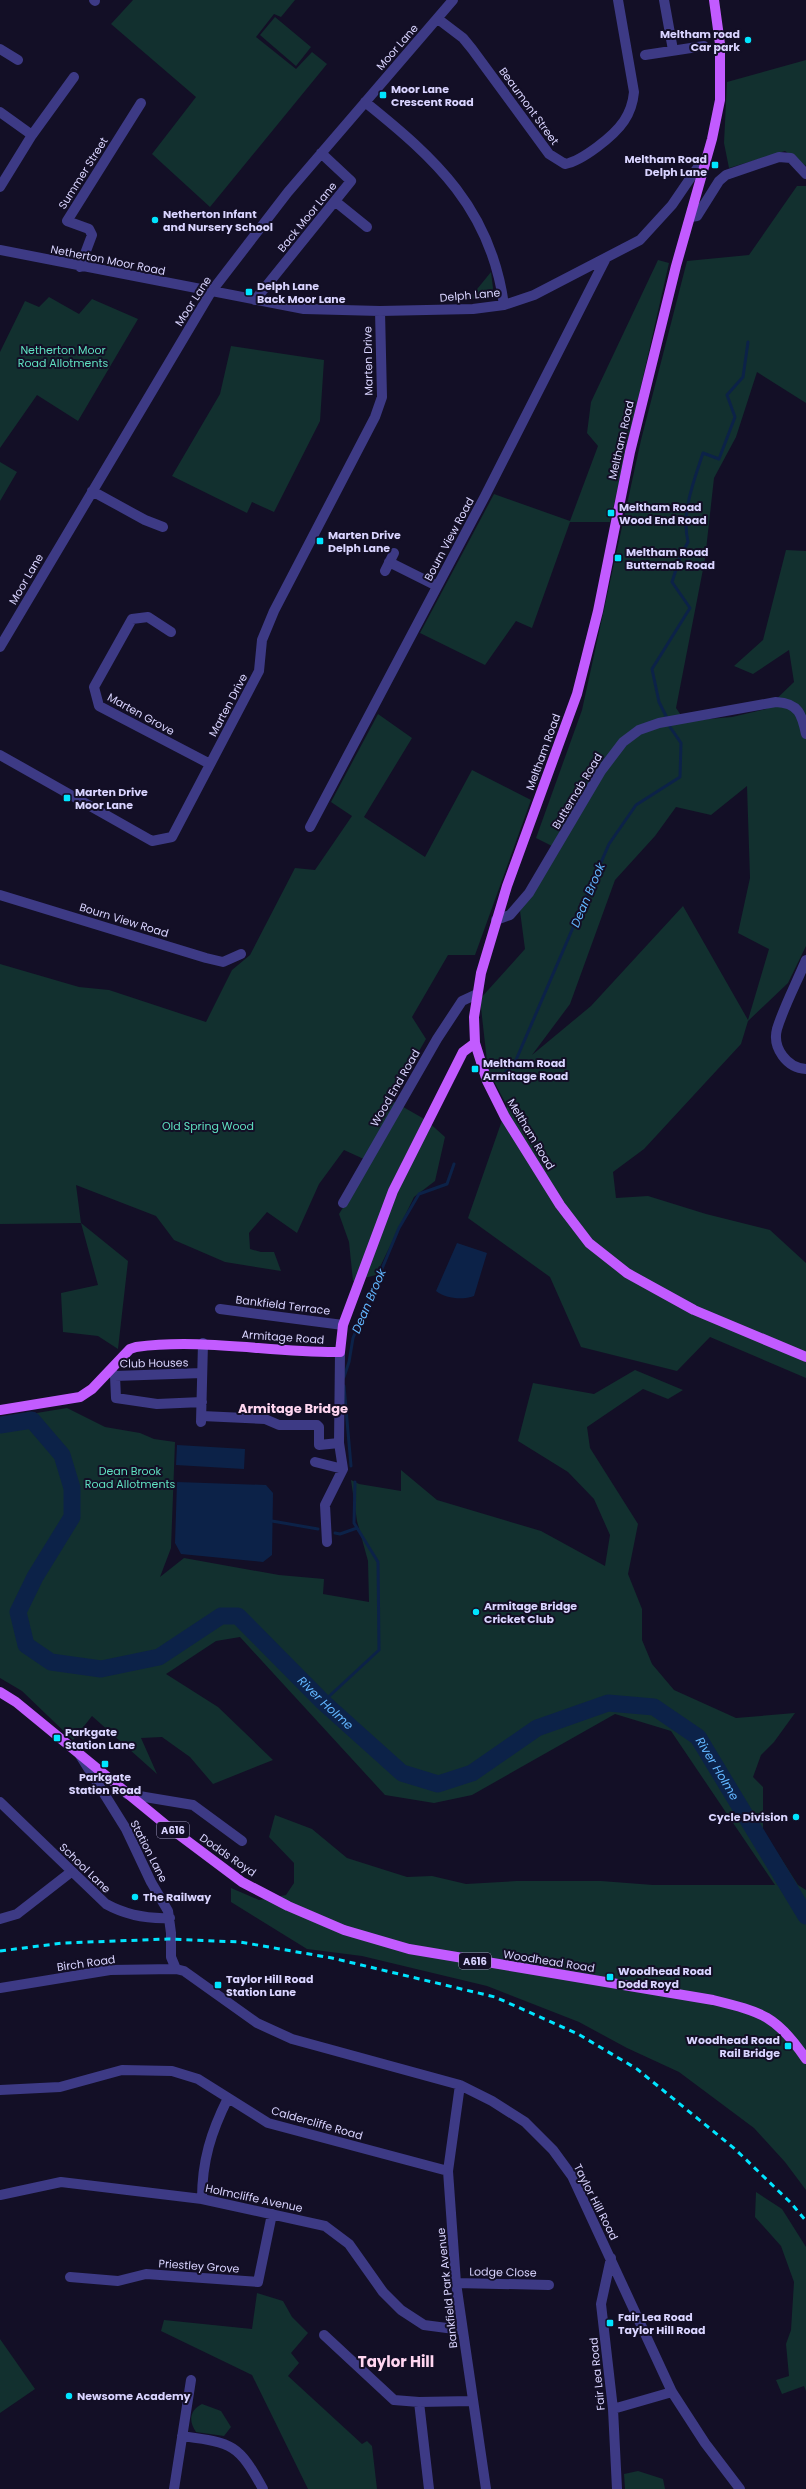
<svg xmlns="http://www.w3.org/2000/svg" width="806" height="2489" viewBox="0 0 806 2489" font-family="Poppins,sans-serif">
  <rect width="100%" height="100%" fill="#130f26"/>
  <path fill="#12302f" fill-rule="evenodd" d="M133,0H295L281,17L274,14L256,37L296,69L312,52L327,64L210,207L152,154L196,97L111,24Z
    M275,17L311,47L296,66L260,35Z
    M806,60V166L785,151L729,168L724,143L727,82Z
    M797,186H806V403L757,372L736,437L714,478L705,559L676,708L685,721L732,717L766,709L794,682L789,650L753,674L734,666L763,640L786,550L806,551V946L788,983L748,1021L741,1044L644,1149L613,1172L616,1198L648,1196L706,1214L770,1230L806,1263V1378L710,1337L677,1371L581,1347L550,1277L468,1218L507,1106L488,1070L480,999L525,949L520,911L560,850L536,838L582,710L641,440L687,261L749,255ZM747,786L750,878L738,933L769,949L748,1020L683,906L591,1006L532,1055L570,1004L615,880L655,836L676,807L711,815Z
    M658,260L669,263L610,522H570L532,628L516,621L485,665L420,633L494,494L570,521L598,446L587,433L591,402Z
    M491,272L493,288L491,296L485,299H469Z
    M49,297L79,314L92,299L138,319L78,421L37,395L0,448V352L25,301L39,307Z
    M231,346L324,360L320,421L274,512L252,502L247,513L172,476L220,394Z
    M0,462L17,472L0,501Z
    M378,714L412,738L364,817L425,857L472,770L531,800L475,955H448L412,1017L426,1039L391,1100L426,1120L445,1137L435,1181L414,1197L376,1275L353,1281L349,1242L339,1214L365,1172L366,1160L344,1150L319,1184L297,1233L267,1212L249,1233L250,1249L261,1252H274L281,1271L225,1262L174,1240L156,1216L76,1185L81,1223L128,1261L118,1349L98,1336L63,1332L61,1293L98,1285L81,1223L0,1224V964L79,987L109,990L206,1022L232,970L250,955L295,868L315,870L352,816L331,802Z
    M635,1370L683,1390L668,1399L643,1389L587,1427L590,1448L638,1524L628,1574L642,1609V1640L652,1664L674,1690L736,1718L795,1713L774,1742L761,1755L753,1777L763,1787V1830L798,1885L806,1890V2198V2190L785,2162L754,2128L679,2072L627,2048L579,2022L487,1986L362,1956L307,1949L231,1902V1888L259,1900L286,1895L294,1883V1863L269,1837L275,1815L312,1829L347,1858L407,1877L432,1876L466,1884L517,1881H601L653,1885H775L671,1731L615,1714L472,1795L434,1803L385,1795L240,1637L216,1641L166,1674L218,1707L273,1760L213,1784L190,1757L162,1737L141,1738L157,1774L92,1716L73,1740L22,1691L0,1678V1419L67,1408L105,1427L140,1433L154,1439L175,1442L171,1548L160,1577L184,1558L279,1575L324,1579L323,1594L369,1602L368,1561L357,1521L351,1480L359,1484L401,1491V1470L437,1500L541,1531L605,1566L610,1535L594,1499L568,1472L518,1441L533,1383L594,1394Z
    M756,2192L782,2209L806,2247V2391L804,2386L782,2394L776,2380L789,2376L786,2344L791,2330L794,2282L781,2246L755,2217Z
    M257,2293L283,2301L292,2317L308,2333L291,2353L299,2363L288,2376L362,2444L367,2441L372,2446L377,2489H308L252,2375L161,2331L164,2320L252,2329Z
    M0,2339L35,2389L0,2413Z
    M202,2404L221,2411L231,2427L224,2436L196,2432C188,2421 190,2410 202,2404Z
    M638,2471L663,2479L665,2489H625L624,2474Z"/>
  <path fill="#0c2248" d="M457,1243L487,1253L474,1296C463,1300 446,1299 436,1291Z
    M177,1445L245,1449L244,1469L176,1465Z
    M177,1482L266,1485L273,1493L272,1555L263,1562L181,1554L175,1543Z"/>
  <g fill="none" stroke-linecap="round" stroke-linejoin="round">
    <path stroke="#0c2248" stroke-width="3" d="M666,716L659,702L652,669L690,608L672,582L680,557L688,542C681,512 694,481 703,453L719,459L735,417L727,395L743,377L748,342
      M498,1081L516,1060L609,844L636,805L680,777L681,743L670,727
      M344,1377L349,1362L353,1338L399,1228L419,1194L447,1184L454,1164
      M344,1386L351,1466
      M272,1521L318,1529
      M335,1533L340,1534L357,1528
      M323,1702L379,1650L378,1562L354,1523L355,1482"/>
    <path stroke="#0c2248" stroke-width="17" id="s1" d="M0,1425L32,1420L62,1455L72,1488V1517L35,1577L18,1612L26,1645L51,1662L101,1669L159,1657L221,1616H238L323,1702L402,1773L438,1784L472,1773L537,1728L608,1703L654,1707L698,1737L806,1916"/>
    <path stroke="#3d3a85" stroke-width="10" d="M94,0L95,1
      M664,0L673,50
      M438,19L463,38L472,49L549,154L565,164C582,161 614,136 624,121C630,112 633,103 634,92L618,0
      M0,49L18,60
      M645,55L704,46
      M365,102C436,159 491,209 504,305
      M0,112L32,135
      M0,187L32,135L74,77
      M336,202L367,227
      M691,217L697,216L719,181L726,175L779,157L791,158L806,174
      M0,250L304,309L380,311L473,309L504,305L534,295L640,240L672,205L700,164H705
      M80,267L92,235L89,229L67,221L141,103
      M255,300L351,181L321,153
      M92,491L145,520L163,527
      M389,562L437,586
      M385,571L394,553
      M171,632L148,617L132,619L94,687L99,706L210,764
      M0,647L211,292L288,192L453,0
      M0,755L152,841L172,837L259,671L262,640L274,611L375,417L382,397L380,311
      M310,827L485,496L605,260
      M0,895L206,958L223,962L241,954
      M496,920L510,915L529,893L601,771L623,742L639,730L659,723L776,702C799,703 802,715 806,734
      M806,960C797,982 784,1006 777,1029C772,1048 787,1068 806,1069
      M343,1203L437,1039L462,1001L477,994
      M220,1309L343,1325
      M111,1371L115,1376L202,1373
      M115,1376L116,1398L157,1404L202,1402
      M202,1416L265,1419L279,1425H317L319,1427V1445L339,1443
      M201,1422L203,1343
      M315,1462L343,1469
      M327,1542L325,1505L343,1469L339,1443L340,1352
      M80,1755L126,1829L151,1882L168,1911L171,1933V1957L176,1969
      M127,1794L193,1805L242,1841
      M0,1802L106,1904C126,1915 147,1919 170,1918
      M0,1919L17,1914L71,1872
      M0,1988L110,1970L176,1969L184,1971L257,2023L292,2039L460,2085L492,2101L525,2122L553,2150L572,2176L672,2392L705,2443L740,2489
      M460,2085L448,2171L456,2283L486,2489
      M0,2090L60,2087L122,2070L172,2071L198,2079L268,2123L448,2171
      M0,2195L61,2182L202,2199L325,2226L349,2244L383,2292L401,2310L424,2325L462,2330
      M202,2199C202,2161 211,2132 228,2098
      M611,2258L601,2304L613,2409L617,2489
      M70,2277L118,2281L146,2274L258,2282L272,2214
      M456,2283L549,2285
      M324,2335L394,2400L419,2402L472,2401
      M419,2402L429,2489
      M613,2409L672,2392
      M182,2436C232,2443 238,2443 263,2489
      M174,2489L191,2380"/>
    <path stroke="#c25bff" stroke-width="10" d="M714,0L720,44V100L712,139L676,266L630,452L598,611L577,694L507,886L481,973L474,1017L475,1043L487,1081L505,1117L560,1205L589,1243L627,1273L694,1310L806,1357
      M0,1410L80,1397L92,1389L130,1349L136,1347C204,1338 272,1353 340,1352L343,1325L393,1191L463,1052L475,1043
      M0,1692L16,1702L166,1825L242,1882L288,1906L344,1930L409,1949L713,2000C762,2012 777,2016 806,2059"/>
    <path stroke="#00e5ff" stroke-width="3" stroke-dasharray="6 5" stroke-linecap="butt" d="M0,1951L63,1943L168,1939L240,1942L332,1958L495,1997L578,2034L637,2069L735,2149L791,2203L806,2221"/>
  </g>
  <g fill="#00e5ff" stroke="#130f26" stroke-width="1.5">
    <circle cx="748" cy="40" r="4"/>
    <rect x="379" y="91" width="8" height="8" rx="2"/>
    <rect x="711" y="161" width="8" height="8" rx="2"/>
    <circle cx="155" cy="220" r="4"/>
    <rect x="245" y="288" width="8" height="8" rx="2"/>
    <rect x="607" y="509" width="8" height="8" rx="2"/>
    <rect x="316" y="537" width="8" height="8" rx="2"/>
    <rect x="614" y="554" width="8" height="8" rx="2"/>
    <rect x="63" y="794" width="8" height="8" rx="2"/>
    <rect x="471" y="1065" width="8" height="8" rx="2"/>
    <circle cx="476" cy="1612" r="4"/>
    <rect x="53" y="1734" width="8" height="8" rx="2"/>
    <rect x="101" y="1760" width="8" height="8" rx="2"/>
    <circle cx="796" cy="1817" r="4"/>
    <circle cx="135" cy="1897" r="4"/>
    <rect x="606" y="1973" width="8" height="8" rx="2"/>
    <rect x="214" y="1981" width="8" height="8" rx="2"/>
    <rect x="784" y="2042" width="8" height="8" rx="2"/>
    <rect x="606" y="2319" width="8" height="8" rx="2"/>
    <circle cx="69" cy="2396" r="4"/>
  </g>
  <g text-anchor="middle" stroke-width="4" stroke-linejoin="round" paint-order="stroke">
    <g fill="#130f26" stroke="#9e99be" stroke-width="1">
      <rect x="157" y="1822" width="32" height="16" rx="3"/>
      <rect x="459" y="1953" width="32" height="16" rx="3"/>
    </g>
    <g font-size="10" font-weight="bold" fill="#d9d4ff">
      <text x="173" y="1834">A616</text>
      <text x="475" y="1965">A616</text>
    </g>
    <g font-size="11" font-weight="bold" fill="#d9d4ff" stroke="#130f26" text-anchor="start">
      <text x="740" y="38" text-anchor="end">Meltham road<tspan x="740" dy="13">Car park</tspan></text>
      <text x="391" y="93">Moor Lane<tspan x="391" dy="13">Crescent Road</tspan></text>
      <text x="707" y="163" text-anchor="end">Meltham Road<tspan x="707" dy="13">Delph Lane</tspan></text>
      <text x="163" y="218">Netherton Infant<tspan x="163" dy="13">and Nursery School</tspan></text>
      <text x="257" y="290">Delph Lane<tspan x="257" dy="13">Back Moor Lane</tspan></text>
      <text x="619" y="511">Meltham Road<tspan x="619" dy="13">Wood End Road</tspan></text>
      <text x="328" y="539">Marten Drive<tspan x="328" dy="13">Delph Lane</tspan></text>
      <text x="626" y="556">Meltham Road<tspan x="626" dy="13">Butternab Road</tspan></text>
      <text x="75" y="796">Marten Drive<tspan x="75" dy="13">Moor Lane</tspan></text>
      <text x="483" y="1067">Meltham Road<tspan x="483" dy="13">Armitage Road</tspan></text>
      <text x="484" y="1610">Armitage Bridge<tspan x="484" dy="13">Cricket Club</tspan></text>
      <text x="65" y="1736">Parkgate<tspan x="65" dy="13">Station Lane</tspan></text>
      <text x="105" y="1781" text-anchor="middle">Parkgate<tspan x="105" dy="13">Station Road</tspan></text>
      <text x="788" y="1821" text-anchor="end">Cycle Division</text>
      <text x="143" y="1901">The Railway</text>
      <text x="618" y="1975">Woodhead Road<tspan x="618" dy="13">Dodd Royd</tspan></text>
      <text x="226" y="1983">Taylor Hill Road<tspan x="226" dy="13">Station Lane</tspan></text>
      <text x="780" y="2044" text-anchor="end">Woodhead Road<tspan x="780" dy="13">Rail Bridge</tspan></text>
      <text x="618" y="2321">Fair Lea Road<tspan x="618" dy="13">Taylor Hill Road</tspan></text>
      <text x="77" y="2400">Newsome Academy</text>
    </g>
    <g font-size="11" fill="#d9d4ff" stroke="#130f26">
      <text transform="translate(397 47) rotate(-49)" y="4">Moor Lane</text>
      <text transform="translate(529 106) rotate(54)" y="4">Beaumont Street</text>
      <text transform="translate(83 173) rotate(-58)" y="4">Summer Street</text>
      <text transform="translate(307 217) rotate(-51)" y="4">Back Moor Lane</text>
      <text transform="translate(108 260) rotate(11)" y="4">Netherton Moor Road</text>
      <text transform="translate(470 295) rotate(-5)" y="4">Delph Lane</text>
      <text transform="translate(193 301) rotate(-57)" y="4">Moor Lane</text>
      <text transform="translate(368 361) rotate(-91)" y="4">Marten Drive</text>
      <text transform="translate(621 440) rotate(-77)" y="4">Meltham Road</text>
      <text transform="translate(449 539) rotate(-62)" y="4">Bourn View Road</text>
      <text transform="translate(26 579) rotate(-60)" y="4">Moor Lane</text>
      <text transform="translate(228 705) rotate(-62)" y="4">Marten Drive</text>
      <text transform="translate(141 714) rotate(29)" y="4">Marten Grove</text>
      <text transform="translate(543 752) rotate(-70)" y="4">Meltham Road</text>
      <text transform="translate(577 791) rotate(-59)" y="4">Butternab Road</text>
      <text transform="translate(124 920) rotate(17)" y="4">Bourn View Road</text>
      <text transform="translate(395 1088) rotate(-60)" y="4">Wood End Road</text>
      <text transform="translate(531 1134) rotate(59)" y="4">Meltham Road</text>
      <text transform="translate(283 1305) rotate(7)" y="4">Bankfield Terrace</text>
      <text transform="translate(283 1337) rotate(4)" y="4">Armitage Road</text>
      <text transform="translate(154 1363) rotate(-1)" y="4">Club Houses</text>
      <text transform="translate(149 1851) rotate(63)" y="4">Station Lane</text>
      <text transform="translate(228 1855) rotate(35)" y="4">Dodds Royd</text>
      <text transform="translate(85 1868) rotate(44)" y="4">School Lane</text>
      <text transform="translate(549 1961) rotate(9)" y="4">Woodhead Road</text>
      <text transform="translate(86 1963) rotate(-8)" y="4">Birch Road</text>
      <text transform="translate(317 2123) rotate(16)" y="4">Caldercliffe Road</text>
      <text transform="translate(254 2198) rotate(12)" y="4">Holmcliffe Avenue</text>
      <text transform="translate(596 2202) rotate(63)" y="4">Taylor Hill Road</text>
      <text transform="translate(199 2266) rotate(4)" y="4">Priestley Grove</text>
      <text transform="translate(503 2272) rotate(1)" y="4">Lodge Close</text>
      <text transform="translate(447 2288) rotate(-96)" y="4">Bankfield Park Avenue</text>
      <text transform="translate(597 2374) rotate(-96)" y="4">Fair Lea Road</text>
    </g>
    <g font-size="11" fill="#5fe0c0" stroke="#130f26">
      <text x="63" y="354">Netherton Moor<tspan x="63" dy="13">Road Allotments</tspan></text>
      <text x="208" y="1130">Old Spring Wood</text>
      <text x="130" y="1475">Dean Brook<tspan x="130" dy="13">Road Allotments</tspan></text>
    </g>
    <g font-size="12" font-style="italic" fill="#62b6ff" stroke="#130f26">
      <text transform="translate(588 895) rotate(-67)" y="4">Dean Brook</text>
      <text transform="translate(369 1301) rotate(-67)" y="4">Dean Brook</text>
      <text dy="4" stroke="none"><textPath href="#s1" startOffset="640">River Holme</textPath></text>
      <text dy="4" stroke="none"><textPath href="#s1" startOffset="1108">River Holme</textPath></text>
    </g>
    <g font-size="13" font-weight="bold" fill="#ffd6f0" stroke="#130f26">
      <text x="293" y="1413">Armitage Bridge</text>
    </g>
    <g font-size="15" font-weight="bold" fill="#ffd6f0" stroke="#130f26">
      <text x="396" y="2367">Taylor Hill</text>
    </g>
  </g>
</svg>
